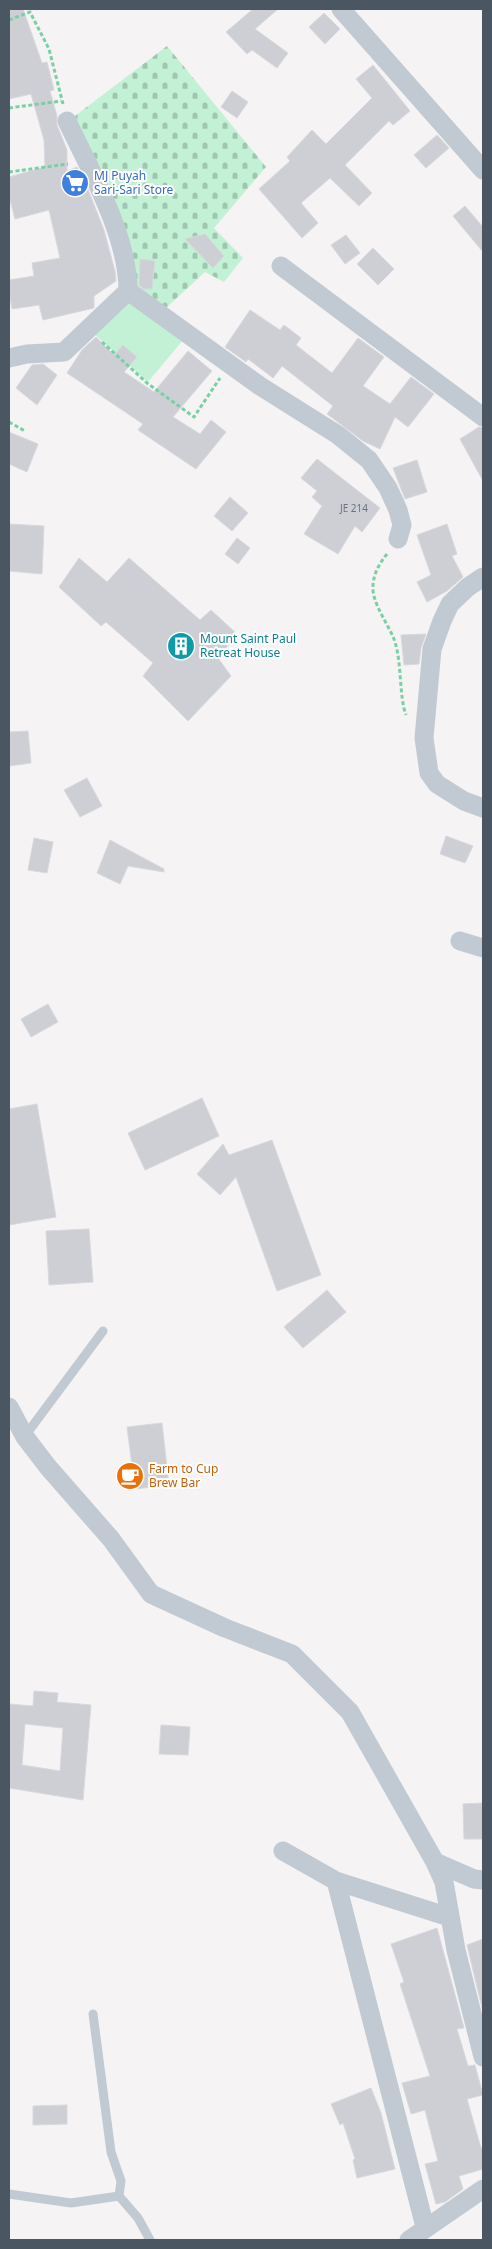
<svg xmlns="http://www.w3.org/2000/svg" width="492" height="2249" viewBox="0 0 492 2249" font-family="'Noto Sans',sans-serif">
  <defs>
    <pattern id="cemetery-stones" width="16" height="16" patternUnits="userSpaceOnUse" patternTransform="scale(1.25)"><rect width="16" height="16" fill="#c3f1d5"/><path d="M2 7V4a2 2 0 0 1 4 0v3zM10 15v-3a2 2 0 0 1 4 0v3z" fill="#a0c6b0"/></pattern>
  </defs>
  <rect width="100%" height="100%" fill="#f5f3f3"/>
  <path fill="url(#cemetery-stones)" d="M167,46L266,167L214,228L243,258L224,282L205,272L166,308L132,288V270L75,116Z"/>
  <path fill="#c3f1d5" d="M127,297L183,340L148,382L93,333Z"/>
  <path fill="#cdcfd5" stroke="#d7d9de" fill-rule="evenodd" d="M9,9H23L42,63L47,62L54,90L50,91L57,116V125L67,150V171L77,167L87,187L104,230L115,271L116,281L94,296V308L43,320L39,305L12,309L9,291V280L34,276L32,263L60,258L49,210L15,219L9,196V177L45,167L44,140L31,94L9,99Z
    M253,9H278L255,29L288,53L277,68L252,50L247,54L226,32Z
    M324,13L340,29L325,44L309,27Z
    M373,65L410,111L393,125L389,121L345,165L372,193L359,206L330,178L301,203L318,223L302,238L259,189L290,161L287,157L312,130L326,144L372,98L356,79Z
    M232,91L248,102L237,118L221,107Z
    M437,135L449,148L426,168L414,155Z
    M465,206L483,227V252L453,216Z
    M205,234L224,256L213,268L185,239Z
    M346,235L360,253L345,264L331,245Z
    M373,248L394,269L378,285L357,264Z
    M140,259L155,261L152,289H144L139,285Z
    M250,310L280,330L284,325L301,338L296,345L332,373L358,338L384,357L363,386L390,404L411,377L434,394L408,427L395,417L380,449L363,441L327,414L333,406L282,366L273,378L248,359L246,362L225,347Z
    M96,337L114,355L123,345L137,357L124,372L154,392L188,351L212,371L173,417L200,434L211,420L226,432L196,469L138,430L143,424L67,373L82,350Z
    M43,364L57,375L37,405L16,388L32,365Z
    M479,427L483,428V481L460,439Z
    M9,432L38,444L27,472L9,464Z
    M317,459L380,508L362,532L355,526L338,554L304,534L322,506L312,497L317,491L301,478Z
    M417,460L427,492L405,499L393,468Z
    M230,497L248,513L232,531L214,516Z
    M9,524L44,526L42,574L9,571Z
    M447,524L457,554L452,556L463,577L447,591L427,602L417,582L431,575L417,535Z
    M237,538L250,548L238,564L225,554Z
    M79,558L107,582L129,558L200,620L211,610L237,634L218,658L231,676L188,721L143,676L153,663L106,622L101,626L59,587Z
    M426,634L421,648L419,664L404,665L401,635Z
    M28,731L31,763L9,766V732Z
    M87,778L102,806L80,817L64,790Z
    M446,836L473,846L465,863L440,854Z
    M34,838L53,842L47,873L28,870Z
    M110,840L164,869V872L128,866L120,884L97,873Z
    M48,1004L58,1022L31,1037L21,1019Z
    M202,1098L219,1136L145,1170L128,1133Z
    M37,1104L56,1217L9,1225V1109Z
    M272,1140L321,1275L277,1291L236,1177L220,1195L197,1174L223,1144L229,1155Z
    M89,1229L93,1282L49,1285L46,1231Z
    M327,1290L346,1312L303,1348L284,1327Z
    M162,1423L169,1485L135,1489L127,1427Z
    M34,1691L58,1693L57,1702L91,1705L83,1800L9,1788V1704L33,1706ZM25,1724L63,1728L60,1771L22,1765Z
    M161,1725L190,1727L188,1755L159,1754Z
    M483,1803V1839H464L463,1804Z
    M437,1928L464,2028L457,2029L468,2066L475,2065L483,2095L467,2099L481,2148H483V2169L459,2176L463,2189L445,2202L436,2204L425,2164L438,2161L425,2110L411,2114L402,2083L430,2076L400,1984L404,1982L391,1944Z
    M483,1939V2012L467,1945Z
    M371,2088L381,2113L395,2169L357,2178L353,2160L355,2159L343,2123L340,2125L331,2104Z
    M67,2105V2124L33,2125V2106Z"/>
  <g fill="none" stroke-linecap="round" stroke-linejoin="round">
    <path stroke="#7ad0a6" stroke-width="3" stroke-dasharray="4 2.5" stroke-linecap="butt" d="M9,20L30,12L49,49L63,104
      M9,108L61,101
      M9,172L68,164
      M102,342L147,383L194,417L220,378
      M9,422L25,431
      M387,554C380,563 374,572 373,585C371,603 390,626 395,642C402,665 399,696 406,715"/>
    <path stroke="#c1cad2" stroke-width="9" d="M25,1436L103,1331
      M9,2194L71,2203L119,2196L121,2181L111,2152L93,2014
      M119,2196L138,2218L150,2240"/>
    <path stroke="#c1cad2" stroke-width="19" d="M341,9L483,170
      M281,266L483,417
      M128,291L260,386L338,435L369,460L388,488L398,510L402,525L398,539
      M9,358L27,354L64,352L128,291C128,235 91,172 67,121
      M483,577L468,587L450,604L442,621L432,649L424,738L429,773L437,784L464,801L483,808
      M460,941L483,948
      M9,1407L25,1437L48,1467L111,1539L151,1594L225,1628L292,1654L350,1712L435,1862L444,1882L456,1950L483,2057
      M283,1851L336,1881L449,1917
      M435,1862L474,1879L483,1880
      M336,1881L425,2227
      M409,2240L483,2189"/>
  </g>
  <defs>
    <g id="supermarket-disc" transform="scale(1.4375)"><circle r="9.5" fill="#3f7fe0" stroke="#fff"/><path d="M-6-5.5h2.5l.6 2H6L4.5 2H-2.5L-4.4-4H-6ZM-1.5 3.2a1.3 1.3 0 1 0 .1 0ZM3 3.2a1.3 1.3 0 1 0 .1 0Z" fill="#fff"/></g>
    <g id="building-disc" transform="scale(1.4375)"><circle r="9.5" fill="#0f9aa8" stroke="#fff"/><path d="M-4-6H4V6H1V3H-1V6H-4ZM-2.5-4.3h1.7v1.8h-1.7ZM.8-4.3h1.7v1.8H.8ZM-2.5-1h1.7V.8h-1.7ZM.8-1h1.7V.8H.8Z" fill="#fff"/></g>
    <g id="cafe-disc" transform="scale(1.4375)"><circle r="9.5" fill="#e8710a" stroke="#fff"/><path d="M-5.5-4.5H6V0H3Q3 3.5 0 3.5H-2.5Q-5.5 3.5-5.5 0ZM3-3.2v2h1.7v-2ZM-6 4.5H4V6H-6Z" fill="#fff"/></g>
  </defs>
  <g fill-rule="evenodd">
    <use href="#supermarket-disc" x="75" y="183"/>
    <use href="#building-disc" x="181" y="646"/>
    <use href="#cafe-disc" x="130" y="1476"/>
  </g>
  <g text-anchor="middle" stroke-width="4" stroke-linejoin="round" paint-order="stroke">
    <g font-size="10" fill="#6b747e">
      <text x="354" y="512">JE 214</text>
    </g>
    <g font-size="12" fill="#366cbe" stroke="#fff" text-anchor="start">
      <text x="94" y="180">MJ Puyah<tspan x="94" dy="14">Sari-Sari Store</tspan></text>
    </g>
    <g font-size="12" fill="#0d838f" stroke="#fff" text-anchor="start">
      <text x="200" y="643">Mount Saint Paul<tspan x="200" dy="14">Retreat House</tspan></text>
    </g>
    <g font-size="12" fill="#c56008" stroke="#fff" text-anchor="start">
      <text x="149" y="1473">Farm to Cup<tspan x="149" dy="14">Brew Bar</tspan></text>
    </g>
  </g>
  <rect width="492" height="2249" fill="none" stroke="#4a5661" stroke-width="20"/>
</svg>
